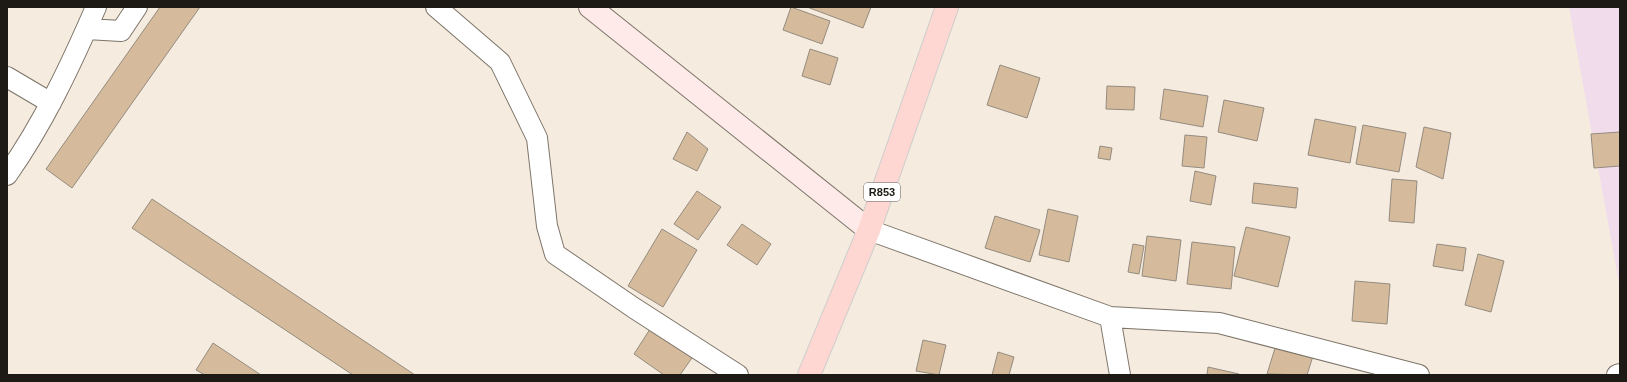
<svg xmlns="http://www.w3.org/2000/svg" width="1627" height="382" viewBox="0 0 1627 382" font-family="Helvetica,sans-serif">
  <rect width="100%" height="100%" fill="#f5ecdf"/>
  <path fill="#f1dceb" d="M1569,7H1620V289Z"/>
  <path fill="#d5bb9c" stroke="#948b7f" d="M160,7H200L72,188L46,169Z
    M791,7L830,21L822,44L783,30Z
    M807,7H871L863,28Z
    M810,49L838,58L830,85L802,76Z
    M1000,65L1040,78L1027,118L987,105Z
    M1107,86L1135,87L1134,110L1106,109Z
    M1164,89L1208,96L1203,127L1160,119Z
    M1224,100L1264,108L1257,141L1218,132Z
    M1315,119L1356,127L1350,163L1308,155Z
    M1363,125L1406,133L1399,172L1356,164Z
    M1424,127L1451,133L1443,179L1416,167Z
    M687,132L708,149L697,171L673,159Z
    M1620,132V166L1594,168L1591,134Z
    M1185,135L1207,137L1204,168L1182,166Z
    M1100,146L1112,148L1110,160L1098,158Z
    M1195,171L1216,176L1211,205L1190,201Z
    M1392,179L1417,181L1414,223L1389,221Z
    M1254,183L1298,188L1296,208L1252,203Z
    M697,191L721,207L698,240L674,224Z
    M152,199L415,375H353L132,228Z
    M1048,209L1078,216L1069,262L1039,255Z
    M995,216L1040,230L1030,262L985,248Z
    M742,224L771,244L757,265L727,245Z
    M1246,227L1290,237L1278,287L1234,276Z
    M662,229L697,250L663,307L628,286Z
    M1147,236L1181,240L1176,281L1142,276Z
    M1192,242L1235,247L1231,289L1187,284Z
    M1133,244L1144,246L1139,274L1128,272Z
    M1437,244L1466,248L1463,271L1433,266Z
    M1478,254L1504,261L1491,312L1465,305Z
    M1355,281L1390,284L1387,324L1352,321Z
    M652,326L694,355L680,375H664L634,354Z
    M923,340L946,345L939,375L916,371Z
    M213,343L261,375H205L196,370Z
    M1276,345L1313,356L1307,375L1267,374Z
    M998,352L1014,357L1009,375H992Z
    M1208,367L1239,374L1238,375H1207Z"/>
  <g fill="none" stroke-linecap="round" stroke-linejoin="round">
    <g stroke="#7d7469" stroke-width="22">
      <path id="street" d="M436,7L500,62L537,138L547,226L555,254L634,308L738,375
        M87,29L121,31L137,7
        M7,77L51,103
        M7,175C43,124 71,65 96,7
        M869,230L1110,317L1219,323L1419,375
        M1110,317L1120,375
        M1617,375L1620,374"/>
    </g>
    <g stroke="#7d7469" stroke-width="24">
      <path id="secondary" d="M590,7L869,230"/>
    </g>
    <g stroke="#cdcdcc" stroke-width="24">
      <path id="primary" d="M809,375L869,230L947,7"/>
    </g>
    <use href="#street" stroke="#fff" stroke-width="20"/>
    <use href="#secondary" stroke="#feebe9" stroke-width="22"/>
    <use href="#primary" stroke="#fed7d3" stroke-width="22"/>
  </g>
  <g text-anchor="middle" stroke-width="4" stroke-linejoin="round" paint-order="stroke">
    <rect fill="#fff" stroke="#615f5b" stroke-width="1" x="864" y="183" width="36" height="18" rx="3"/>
    <g font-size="11" font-weight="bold" fill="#1d1a15">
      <text x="882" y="196">R853</text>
    </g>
  </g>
  <rect width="1627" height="382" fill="none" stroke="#1d1a15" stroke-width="16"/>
</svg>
